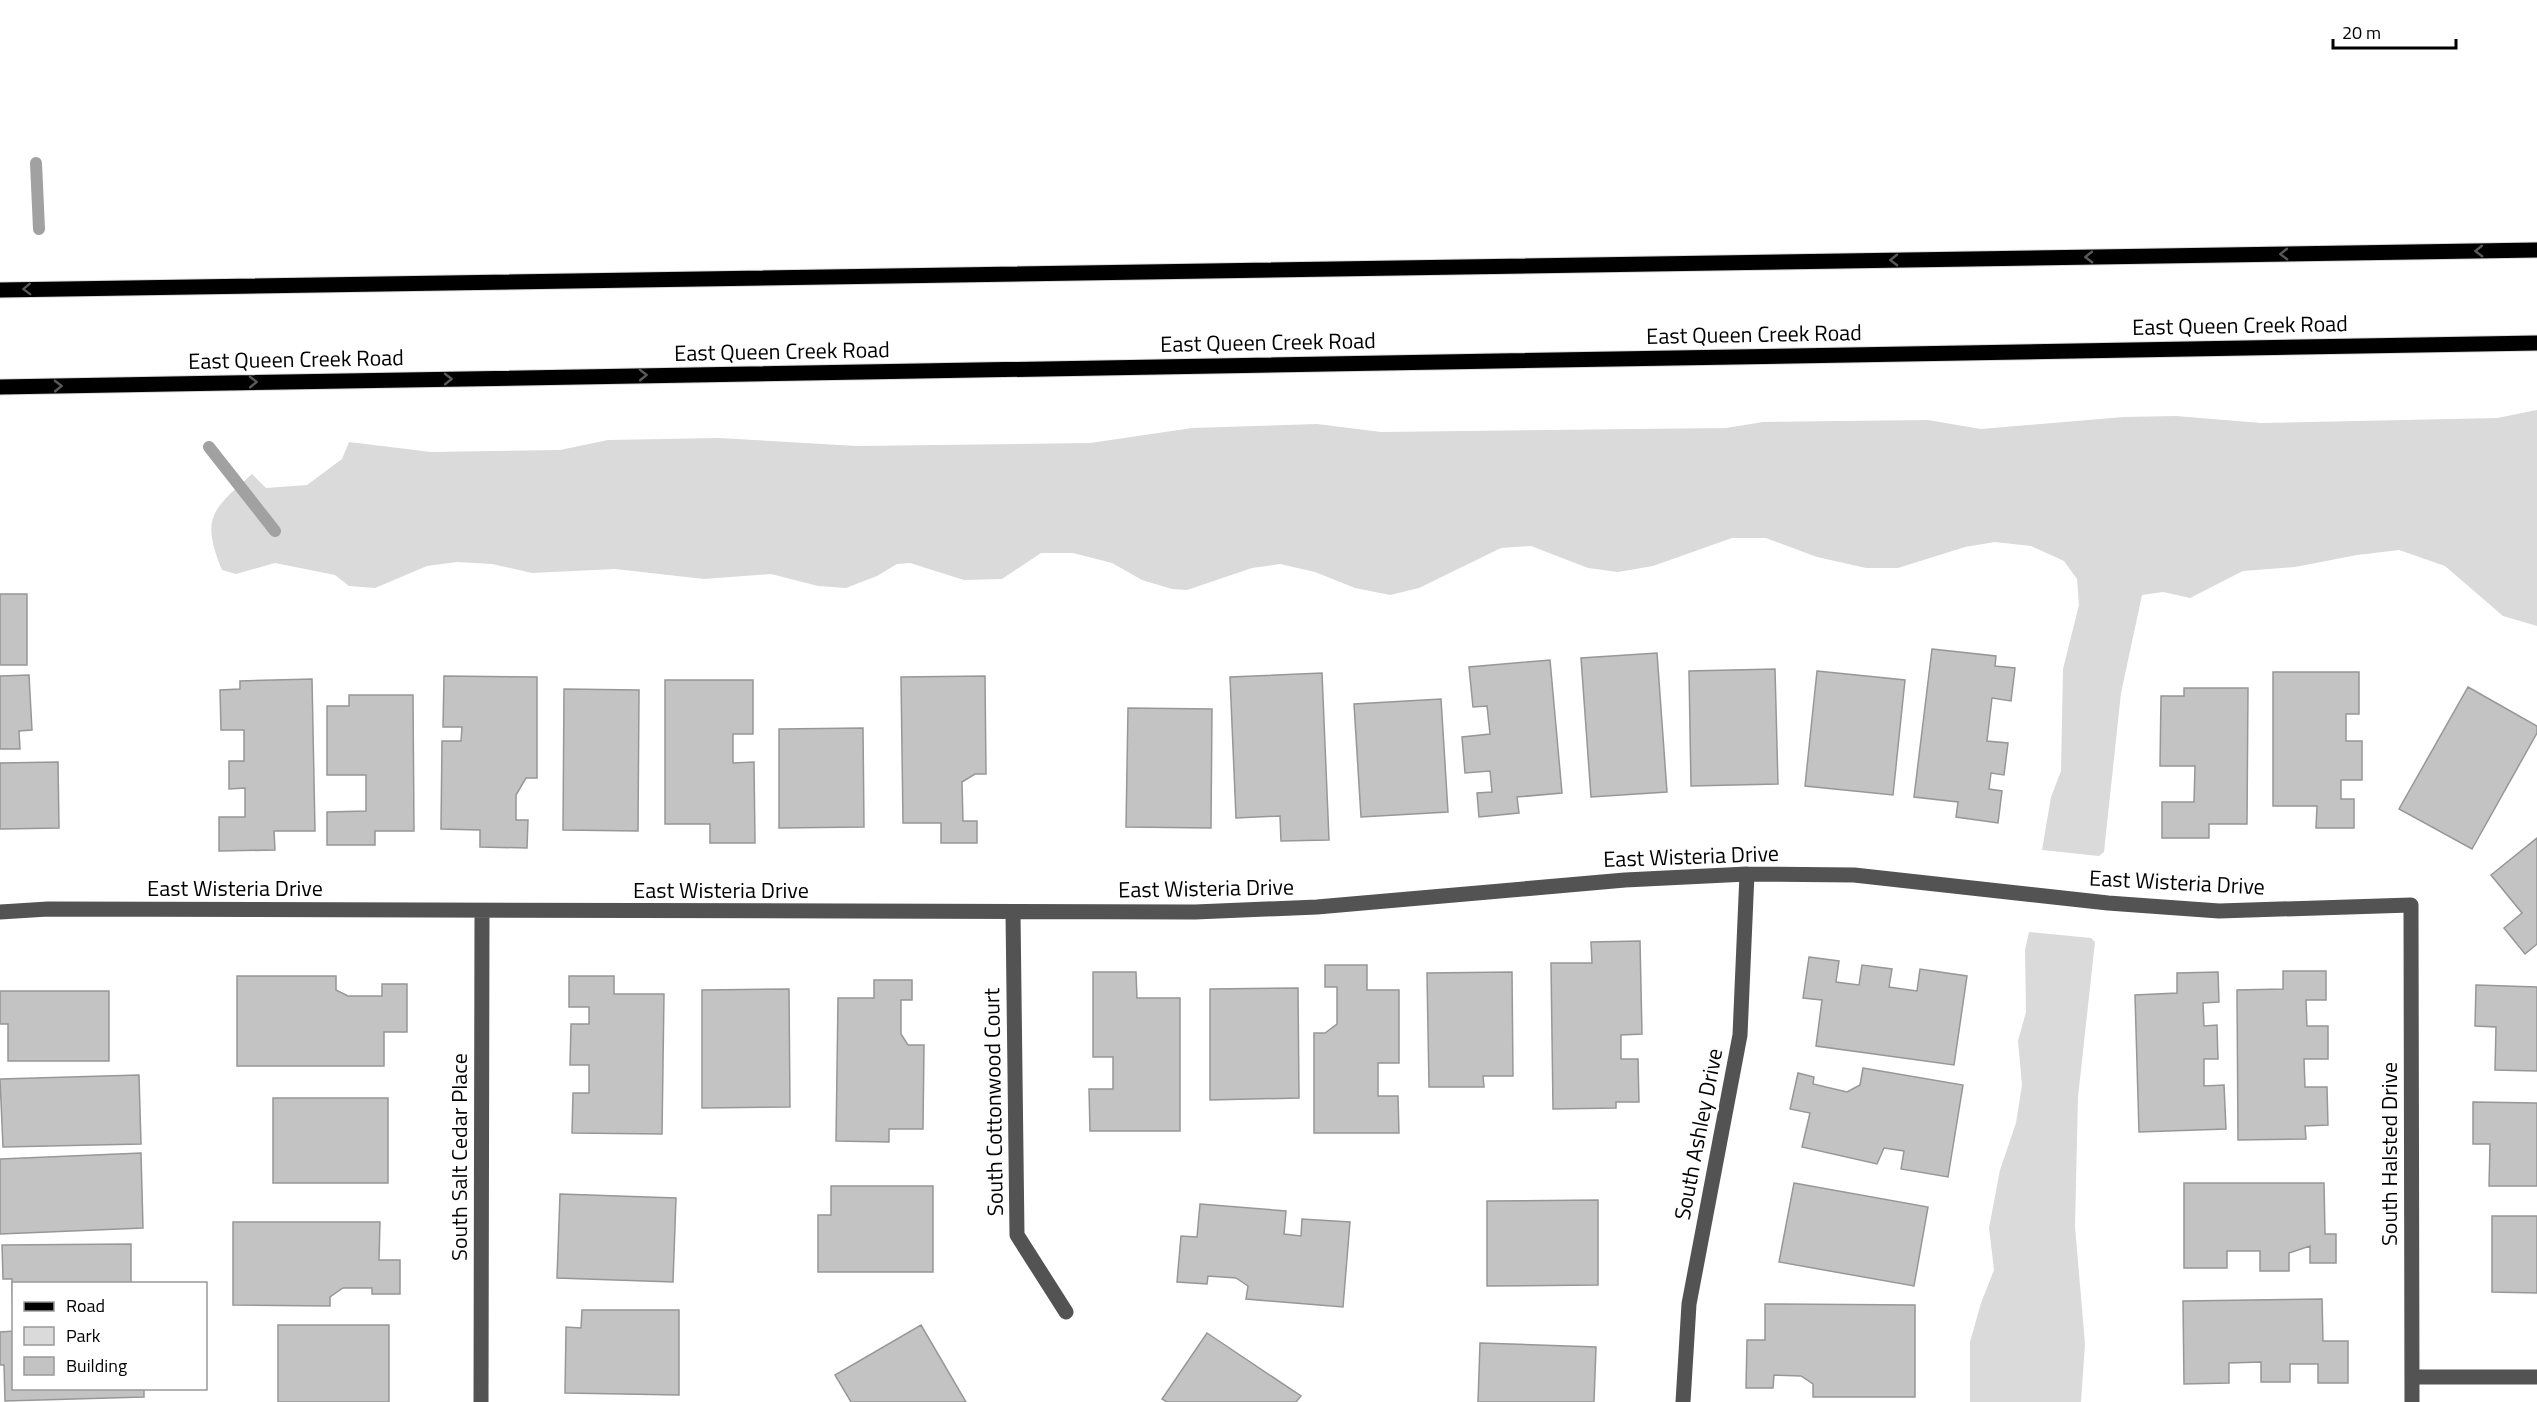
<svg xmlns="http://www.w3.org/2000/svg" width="2537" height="1402" viewBox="0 0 2537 1402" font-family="'Titillium Web',sans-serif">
  <rect width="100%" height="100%" fill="#fff"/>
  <path fill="#dadada" d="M2537,410V626L2503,616L2445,566L2399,550L2357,555L2295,567L2243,571L2190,598L2163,592L2142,595L2121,693L2104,852L2099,856L2042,850L2051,797L2061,771L2063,669L2079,605L2077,579L2064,561L2031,546L1995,542L1965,547L1898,568H1866L1817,557L1766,538H1732L1653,566L1618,572L1588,568L1531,546L1501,548L1419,588L1390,595L1355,588L1315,572L1280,564L1252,568L1187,590L1172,589L1142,580L1112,563L1073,553H1041L1002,579L964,580L910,563L897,564L877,576L846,588L818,586L771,574L704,579L615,569L532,573L492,564L457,562L427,566L375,588L349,586L335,575L275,563L236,574L222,570C200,517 213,509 252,474L266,488L307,485L342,459L349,442L431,452L560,450L608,440L719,438L857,446L1090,443L1192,428L1317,424L1381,432L1726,428L1763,422L1928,420L1981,429L2124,417L2176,416L2261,423L2497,418Z
    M2029,932L2091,938L2095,942L2078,1097L2075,1226L2085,1344L2081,1402H1970V1342L1981,1303L1994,1270L1989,1228L2000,1170L2016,1123L2022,1085L2018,1041L2026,1012L2025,950Z"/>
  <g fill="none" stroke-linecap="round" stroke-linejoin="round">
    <path stroke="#a1a1a1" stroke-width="12" d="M36,163L39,229
      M209,447L275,531"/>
  </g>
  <path fill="#c3c3c3" stroke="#979797" stroke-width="1.5" d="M0,594H27V665H0Z
    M1932,649L1996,656L1995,666L2015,668L2011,701L1992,698L1987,741L2008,743L2004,775L1991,773L1989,789L2002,791L1998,823L1956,817L1958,802L1914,797Z
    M1657,653L1667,792L1591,797L1581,658Z
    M1550,660L1562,793L1517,797L1519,813L1479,817L1477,793L1492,792L1490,771L1465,773L1462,737L1490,734L1487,706L1473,707L1469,667Z
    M1775,669L1778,784L1691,786L1689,671Z
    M1817,671L1905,680L1893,795L1805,786Z
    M2273,672H2359V714H2346V741H2362V780H2341V799H2354V828H2316L2317,806H2273Z
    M1322,673L1329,840L1281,841L1280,816L1236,818L1230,677Z
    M29,675L32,730L19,731L20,749H0V676Z
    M444,676L537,677V778H526L516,795V820H528L527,848L480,847V830L441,829L442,741H461L462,727H443Z
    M985,676L986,774H975L962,782L963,821H977V843H941V823H903L901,677Z
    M312,679L315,831H274L275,850L219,851V817H245V788L229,789V761H244V730H221L220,690L240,689V681Z
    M665,680H753V734H733V763L754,762L755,843H710V824H665Z
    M2468,687L2537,726V733L2472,849L2399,809Z
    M2184,688H2248L2247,824H2209V838H2162V802H2194L2195,766H2160L2161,696H2184Z
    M564,689L639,690L638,831L563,830Z
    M349,695H413L414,831H375V845H327V812L366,811V775H327V706H349Z
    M1441,699L1448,812L1361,817L1354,704Z
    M1128,708L1212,709L1211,828L1126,827Z
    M863,728L864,827L779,828V729Z
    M58,762L59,828L0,829V763Z
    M2537,838V944L2525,954L2504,928L2522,913L2491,875Z
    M1640,941L1642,1034L1621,1035V1059H1638L1639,1102H1616V1108L1553,1109L1551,963H1592L1591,942Z
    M1809,957L1839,961L1836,982L1859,985L1862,965L1892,969L1889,987L1917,991L1920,969L1967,976L1954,1065L1816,1046L1822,1000L1803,998Z
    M1325,965H1367V990H1399V1063H1378V1096H1398L1399,1133H1314V1033H1325L1337,1024V987H1325Z
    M2283,971H2326V1000H2306L2307,1026H2328V1059H2304L2305,1087H2327L2328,1125L2305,1126L2306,1139L2238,1140L2237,990L2283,989Z
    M1093,972H1136L1137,998H1180V1131H1090L1089,1089H1113V1057H1093Z
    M1512,972L1513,1076H1483L1484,1087H1429L1427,973Z
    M2218,972L2219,1002L2203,1003L2204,1026L2217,1025L2218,1059H2204V1086L2224,1085L2226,1129L2139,1132L2135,995L2177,993V973Z
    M237,976H336V990L348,996H382V984H407V1032H384V1066H237Z
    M569,976H614V994H664L662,1134L572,1133L573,1093H589V1065H570L571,1024H589V1007H569Z
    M874,980H912V1000H901V1034L908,1045H924L923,1129H889V1142L836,1141L838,998H874Z
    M2476,985L2537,987V1071L2495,1070L2496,1027L2475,1026Z
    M1298,988L1299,1098L1210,1100V989Z
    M789,989L790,1107L702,1108V990Z
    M0,991H109V1061H8V1024H0Z
    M1863,1068L1963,1085L1948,1177L1901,1169L1904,1151L1884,1148L1877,1164L1802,1147L1810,1113L1790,1109L1798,1073L1814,1077L1813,1084L1847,1092L1860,1085Z
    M139,1075L141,1144L3,1147L0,1079Z
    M273,1098H388V1183H273Z
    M2473,1102L2537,1103V1186H2489L2490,1144H2473Z
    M141,1153L143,1228L0,1234V1159Z
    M1794,1183L1928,1207L1914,1286L1779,1262Z
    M2184,1183H2324L2325,1234H2336V1263H2310V1246L2289,1253V1271H2260V1251H2227V1268H2184Z
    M831,1186H933V1272H818V1215H831Z
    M560,1194L676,1198L673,1282L557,1278Z
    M1598,1200V1285L1487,1286V1201Z
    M1200,1204L1286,1211L1284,1234L1301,1236L1302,1219L1350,1222L1343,1307L1246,1299L1248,1286L1236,1278L1208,1276L1207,1284L1177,1282L1181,1236L1197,1237Z
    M2492,1216H2537V1293L2492,1292Z
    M233,1222H380L379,1260H400V1294H372V1288H343L330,1297V1306L233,1305Z
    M131,1244V1284H14L13,1319L12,1279H3L2,1245Z
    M2322,1299L2323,1341H2348V1383H2318V1364H2290V1382H2261V1362L2229,1363V1383L2184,1384L2183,1301Z
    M1765,1304L1915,1305V1397H1813V1384L1801,1376L1774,1375L1773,1388H1746L1747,1340H1765Z
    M582,1310H679V1395L565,1393L566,1327L581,1328Z
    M278,1325H389V1402H278Z
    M921,1325L966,1402H851L835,1375Z
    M14,1331V1388H144V1397L5,1401L4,1365H0V1332Z
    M1207,1333L1301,1396L1296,1402H1167L1162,1399Z
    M1480,1343L1596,1347L1594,1402H1478Z"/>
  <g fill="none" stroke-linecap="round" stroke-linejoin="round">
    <g stroke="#dbdbdb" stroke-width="17">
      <path id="major" d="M0,290L2537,250
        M0,387L2537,343"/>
    </g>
    <path stroke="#535353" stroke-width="15" d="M0,912L48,909L1195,912L1317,907L1625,880L1747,874L1854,875L2108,903L2219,911L2411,905L2412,1402
      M1013,913L1017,1235L1066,1312
      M2412,1377H2537
      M481,1402L482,912
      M1683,1402L1689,1304L1740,1035L1747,874"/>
    <use href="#major" stroke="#000" stroke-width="15"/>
  </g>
  <defs><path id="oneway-chevron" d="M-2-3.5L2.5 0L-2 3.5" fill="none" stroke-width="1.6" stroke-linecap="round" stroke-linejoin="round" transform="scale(1.5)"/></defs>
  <g stroke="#595959">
    <use href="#oneway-chevron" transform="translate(2479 251) rotate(179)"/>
    <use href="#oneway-chevron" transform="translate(2284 254) rotate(179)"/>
    <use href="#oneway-chevron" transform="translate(2089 257) rotate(179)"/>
    <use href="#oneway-chevron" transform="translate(1894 260) rotate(179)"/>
    <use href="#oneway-chevron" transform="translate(27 289) rotate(178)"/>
    <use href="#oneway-chevron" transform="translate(643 375) rotate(-1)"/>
    <use href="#oneway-chevron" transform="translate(448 379) rotate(-1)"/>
    <use href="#oneway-chevron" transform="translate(253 382) rotate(-1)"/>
    <use href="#oneway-chevron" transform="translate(58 386) rotate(-1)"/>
  </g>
  <g text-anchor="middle" stroke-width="6" stroke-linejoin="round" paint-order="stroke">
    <g font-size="22" fill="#000" stroke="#fff">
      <text transform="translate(2240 325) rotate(-1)" y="8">East Queen Creek Road</text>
      <text transform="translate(1754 334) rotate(-1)" y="8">East Queen Creek Road</text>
      <text transform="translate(1268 342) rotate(-1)" y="8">East Queen Creek Road</text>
      <text transform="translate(782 351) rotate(-1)" y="8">East Queen Creek Road</text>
      <text transform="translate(296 359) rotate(-1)" y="8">East Queen Creek Road</text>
      <text transform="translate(1691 856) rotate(-2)" y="8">East Wisteria Drive</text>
      <text transform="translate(2177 882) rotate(3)" y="8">East Wisteria Drive</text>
      <text x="235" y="896">East Wisteria Drive</text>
      <text transform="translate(1206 888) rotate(-1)" y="8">East Wisteria Drive</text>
      <text x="721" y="898">East Wisteria Drive</text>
      <text transform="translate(993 1102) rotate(-91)" y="8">South Cottonwood Court</text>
      <text transform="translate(1698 1134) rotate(-79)" y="8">South Ashley Drive</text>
      <text transform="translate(2389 1154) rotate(-90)" y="8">South Halsted Drive</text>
      <text transform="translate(459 1157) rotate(-90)" y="8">South Salt Cedar Place</text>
    </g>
  </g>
  <rect x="12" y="1282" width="195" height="108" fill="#ffffff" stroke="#999999" stroke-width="1.5"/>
  <rect x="24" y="1302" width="30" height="9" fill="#000000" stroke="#999999" stroke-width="1.5"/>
  <text x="66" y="1312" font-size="18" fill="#000000">Road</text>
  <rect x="24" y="1327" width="30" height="18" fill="#dadada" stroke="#999999" stroke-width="1.5"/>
  <text x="66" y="1342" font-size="18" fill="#000000">Park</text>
  <rect x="24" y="1357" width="30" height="18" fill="#c3c3c3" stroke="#999999" stroke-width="1.5"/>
  <text x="66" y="1372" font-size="18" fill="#000000">Building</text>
  <path d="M2333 39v9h123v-9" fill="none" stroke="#000000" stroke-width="3"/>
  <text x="2342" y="39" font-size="18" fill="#000000" stroke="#ffffff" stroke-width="4.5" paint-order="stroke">20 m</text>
</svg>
